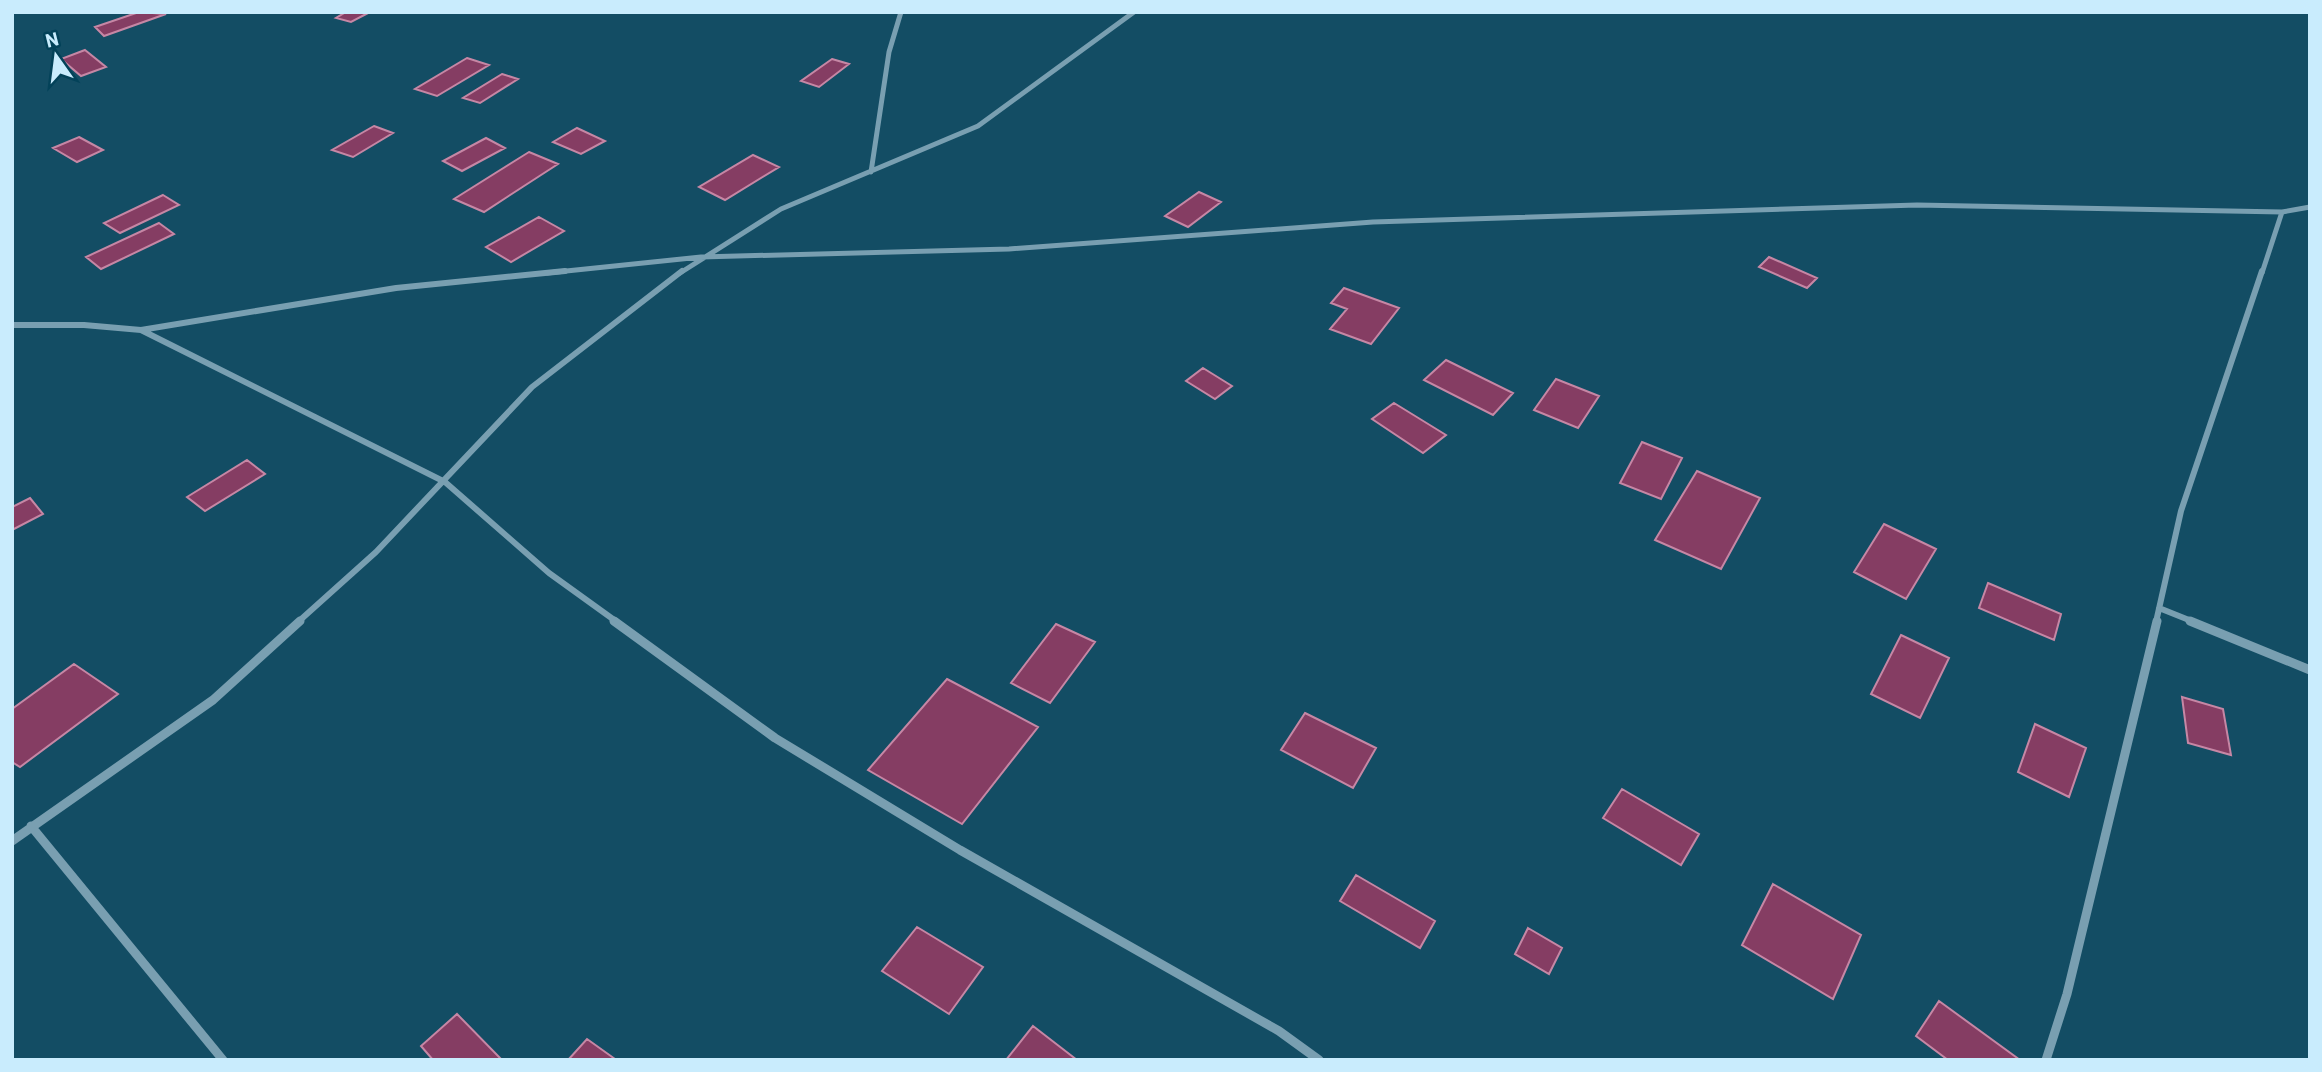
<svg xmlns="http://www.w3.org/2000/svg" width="2322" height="1072" viewBox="0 0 2322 1072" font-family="Barlow,sans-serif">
  <rect width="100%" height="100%" fill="#134d64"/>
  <path fill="#853d63" stroke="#c687a5" stroke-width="2" d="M139,12L166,14L104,36L95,27Z
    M346,12H370L351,22L336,18Z
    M85,50L106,67L81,76L61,59Z
    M467,58L489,65L437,96L415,89Z
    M832,59L849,64L819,87L801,81Z
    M502,74L518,79L480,103L463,98Z
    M374,126L393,133L353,157L332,150Z
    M577,128L605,141L581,154L553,142Z
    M79,137L103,150L77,162L53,148Z
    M486,138L505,148L462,171L443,161Z
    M529,152L558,164L484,212L454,199Z
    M753,155L779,167L725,200L699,187Z
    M1199,192L1221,202L1188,227L1165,216Z
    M163,195L179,205L120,233L104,223Z
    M539,217L564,231L511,262L486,247Z
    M159,223L174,234L101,269L86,257Z
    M1769,257L1817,278L1807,288L1759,267Z
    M1344,288L1399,308L1371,344L1330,329L1347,309L1331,303Z
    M1446,360L1513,393L1493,415L1424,380Z
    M1203,368L1232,386L1215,399L1186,381Z
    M1556,379L1599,396L1578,428L1534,410Z
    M1394,403L1446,435L1423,453L1372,419Z
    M1642,442L1682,458L1661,499L1620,483Z
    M247,460L265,474L205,511L187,497Z
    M1697,471L1760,498L1721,569L1655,540Z
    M30,498L43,514L12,530V507Z
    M1884,524L1936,549L1906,599L1854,572Z
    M1988,583L2061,614L2054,640L1979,608Z
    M1056,624L1095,642L1050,703L1011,683Z
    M1901,635L1949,658L1920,718L1871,694Z
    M74,664L118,694L20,767L12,762V709Z
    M947,679L1038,727L962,824L868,770Z
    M2182,697L2223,709L2231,755L2188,743Z
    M1305,713L1376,748L1353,788L1281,750Z
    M2035,724L2086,748L2069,797L2018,772Z
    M1622,789L1699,834L1681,865L1603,818Z
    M1356,875L1435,921L1420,948L1340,901Z
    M1773,884L1861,935L1833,999L1742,945Z
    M917,927L983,967L949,1014L882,971Z
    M1528,928L1562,948L1549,974L1515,954Z
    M1939,1001L2020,1060H1948L1916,1036Z
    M457,1014L502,1060H433L421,1046Z
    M1033,1026L1077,1060H1006Z
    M587,1039L615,1059L568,1060Z"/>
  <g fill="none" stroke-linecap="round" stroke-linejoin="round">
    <path stroke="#799fb1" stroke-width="5" d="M871,172L889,52L901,12
      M547,273L701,257L1009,249L1373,222L1917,205L2282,212L2310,207
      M680,273L781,209L978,126L1134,12
      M2262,273L2282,212"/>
    <path stroke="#799fb1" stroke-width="6" d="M12,325H84L141,330L445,482L549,573L617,622
      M141,330L396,288L565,271
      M2159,608L2194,622
      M298,622L376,552L532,387L682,271
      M2156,622L2181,511L2262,271"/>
    <path stroke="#799fb1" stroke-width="9" d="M614,621L775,738L960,850L1279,1031L1319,1060
      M2190,621L2310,670
      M31,826L223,1060
      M12,841L213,700L300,621
      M2046,1060L2067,994L2157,621"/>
  </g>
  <rect width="2322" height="1072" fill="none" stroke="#c9ecfd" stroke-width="28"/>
  <g transform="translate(56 56) rotate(346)" stroke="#034259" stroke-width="5" paint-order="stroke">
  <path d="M0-5L12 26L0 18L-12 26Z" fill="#c9ecfd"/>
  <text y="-10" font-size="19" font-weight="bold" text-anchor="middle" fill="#c9ecfd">N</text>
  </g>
</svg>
